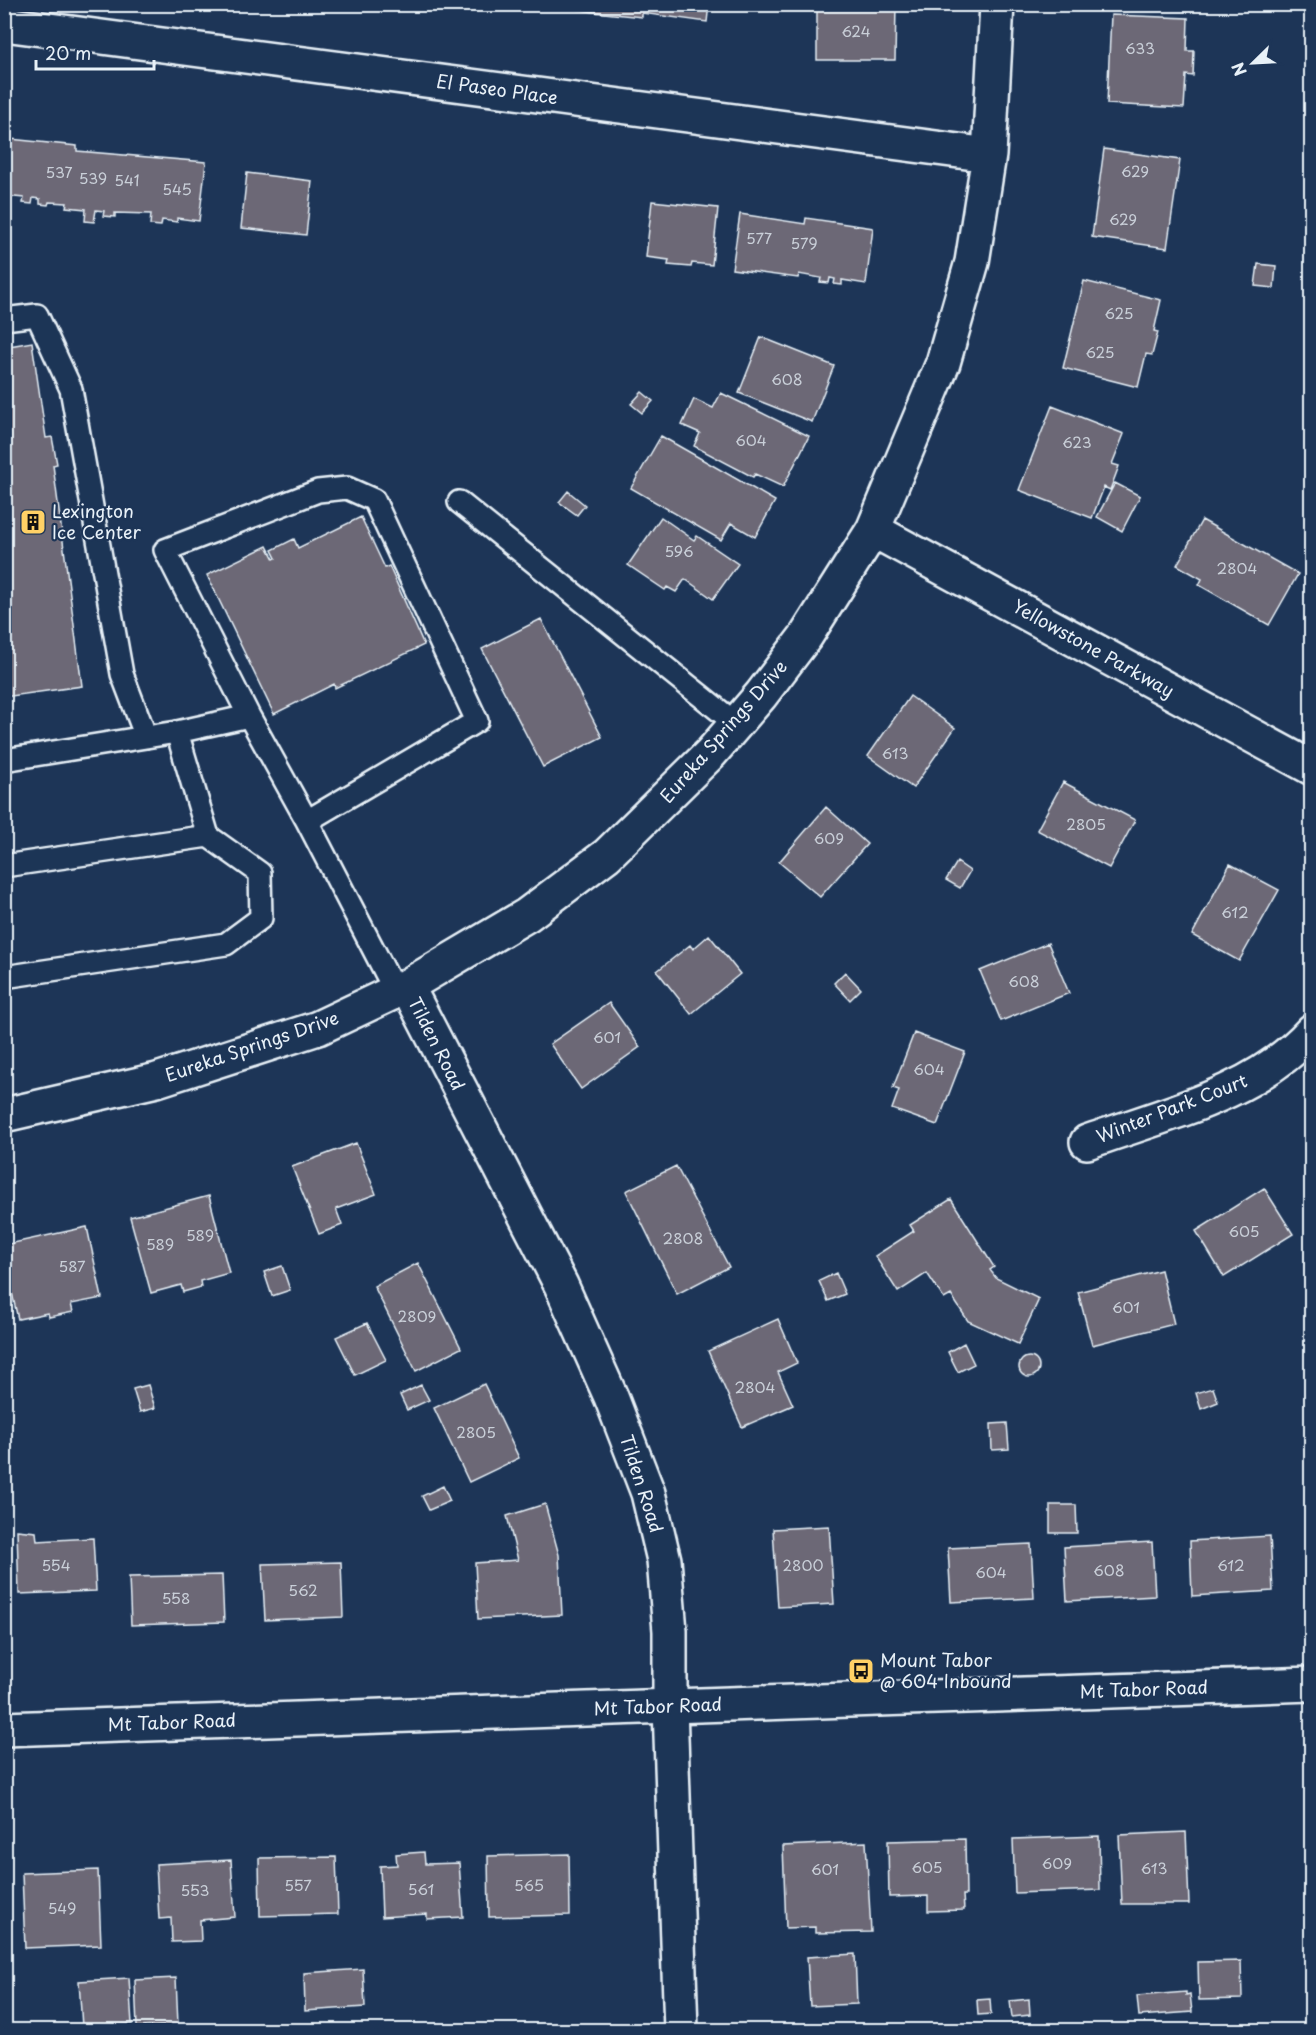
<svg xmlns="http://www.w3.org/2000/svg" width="1316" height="2035" viewBox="0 0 1316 2035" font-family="'Playpen Sans',sans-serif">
  <rect width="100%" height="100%" fill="#1d3557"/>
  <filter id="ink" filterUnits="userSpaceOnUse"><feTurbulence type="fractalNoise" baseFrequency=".0167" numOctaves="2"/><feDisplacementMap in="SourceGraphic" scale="12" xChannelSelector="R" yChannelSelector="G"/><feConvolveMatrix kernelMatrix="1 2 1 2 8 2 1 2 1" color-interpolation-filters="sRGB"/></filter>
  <g filter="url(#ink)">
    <path fill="#6c6876" stroke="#e8f1f8" stroke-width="1.5" d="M575,4H709L707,22L642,13V17L594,12L574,9Z
      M817,4H896L895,60H817Z
      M1111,15L1188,18L1187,51H1194L1193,76L1186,75L1184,108L1107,104Z
      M10,139L77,146V151L206,162L199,221L177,218V222L162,220L161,226L150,225L151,214L115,213V217L103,216L104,211L96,210L94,222L85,221L86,209L66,207L67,203L49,202L48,205L40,204V199L33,198L32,204L23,203L24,198L5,196L4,200V142L10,143Z
      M1104,149L1180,160L1167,248L1092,237Z
      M247,173L312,181L306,235L241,228Z
      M652,201L718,208L712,265L692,263L691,267L668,265L669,260L646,257Z
      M740,214L805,224L806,218L873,228L866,284L842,280V285L834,284L835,279L830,278L829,283L820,282L821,278L799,274L798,278L732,269Z
      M1258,264L1276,266L1274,288L1255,286Z
      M1084,281L1161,300L1154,331L1158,332L1152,355L1146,354L1138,387L1063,368Z
      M761,337L834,366L812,422L739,393Z
      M32,342L46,438L52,437L57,464L53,465L82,686L4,697V347Z
      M642,392L653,401L642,413L631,404Z
      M721,393L809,436L783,487L755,474L753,477L694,446L700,433L682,425L694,399L713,408Z
      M1052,406L1124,434L1112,464L1119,466L1110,490L1104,487L1092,518L1019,490Z
      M661,436L775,501L755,537L731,523L721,540L631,488Z
      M1115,483L1140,496L1122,531L1097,517Z
      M568,491L585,505L577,515L559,502Z
      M361,517L385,568L389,566L424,645L335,688L334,684L274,714L207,575L267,546L274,559L276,558L272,550L294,539L298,548Z
      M661,517L694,540L697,536L738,564L713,599L685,579L676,592L667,587L665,590L628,565Z
      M1202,520L1298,574L1269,625L1199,585L1202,579L1177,565Z
      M541,619L602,737L543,767L482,649Z
      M910,696L955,728L913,788L868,756Z
      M1063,782L1135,820L1109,868L1037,830Z
      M826,807L867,844L820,897L779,862Z
      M957,862L970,871L960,888L946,880Z
      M1230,864L1279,890L1239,961L1192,935Z
      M709,935L740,974L691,1014L657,971L690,945L693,949Z
      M1048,943L1069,993L1001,1021L980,971Z
      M845,972L861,989L850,1000L834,983Z
      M609,1003L640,1047L581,1089L550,1044Z
      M914,1033L965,1052L937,1125L892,1109L899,1090L893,1088Z
      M356,1143L376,1194L336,1209L342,1225L319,1234L292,1167Z
      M676,1166L729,1267L677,1294L626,1191Z
      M1264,1188L1293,1234L1224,1277L1196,1231Z
      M209,1196L229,1273L200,1281L201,1287L183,1292L181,1285L151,1293L130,1217Z
      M951,1199L994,1267L990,1270L996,1278L1039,1299L1018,1344L968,1321L951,1295L944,1299L927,1273L898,1292L875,1256L914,1231L910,1225Z
      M87,1227L102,1298L71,1304L73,1312L49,1317L48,1313L18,1319L4,1258V1245Z
      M418,1263L461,1348L416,1371L374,1286Z
      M282,1266L290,1290L272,1296L264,1272Z
      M1161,1270L1174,1324L1092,1345L1078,1292Z
      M836,1273L845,1294L828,1301L819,1281Z
      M778,1319L797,1363L778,1372L793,1405L742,1427L708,1351Z
      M367,1323L386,1360L355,1375L336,1337Z
      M964,1343L974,1364L958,1372L948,1352Z
      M1019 1367a10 10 0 1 1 20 0a10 10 0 1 1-20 0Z
      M484,1384L519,1458L469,1482L434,1408Z
      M148,1385L155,1408L140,1412L133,1389Z
      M421,1385L429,1400L407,1410L400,1395Z
      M1213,1388L1218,1402L1201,1409L1196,1393Z
      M1007,1423L1009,1449L992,1450L991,1424Z
      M443,1486L450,1501L429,1510L422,1496Z
      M545,1504L559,1555L562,1615L478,1619L475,1563L518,1560L507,1516Z
      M1050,1505H1076L1077,1533H1050Z
      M829,1526L834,1604L778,1607L773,1529Z
      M17,1530L36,1532L37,1541L93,1538L96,1591L19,1594Z
      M1270,1536L1273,1591L1192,1596L1190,1541Z
      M1152,1542L1155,1596L1067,1601L1064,1547Z
      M1031,1544L1034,1598L951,1602L948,1548Z
      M341,1562L343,1617L265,1620L262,1564Z
      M222,1575L224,1622L131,1625L129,1577Z
      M1186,1832L1189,1904H1122L1119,1835Z
      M1099,1836L1100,1890L1015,1893L1013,1839Z
      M965,1839L966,1895H963L964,1910L928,1911V1896L889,1897L888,1841Z
      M866,1842L871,1932L815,1933V1927L786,1928L783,1846Z
      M424,1852L425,1864L459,1863L463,1917L427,1919V1914L382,1917L380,1866L397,1865L396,1854Z
      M569,1854L570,1915L489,1917L488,1856Z
      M336,1857L338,1914L260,1916L259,1858Z
      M231,1860L235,1917L200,1920L201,1941L172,1942L171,1918L159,1919L156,1864Z
      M98,1870L101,1945L25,1948L22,1873Z
      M855,1954L857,2004L810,2006L807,1957Z
      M1241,1961L1242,1999L1199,2000L1198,1962Z
      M363,1969L365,2007L305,2011L304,1973Z
      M129,1978L132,2024L82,2027L79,1981Z
      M176,1978L178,2025L137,2027L135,1980Z
      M1186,1992V1995L1190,1994L1192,2012L1139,2016L1137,1996Z
      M990,1999L991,2014L978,2015L977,2000Z
      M1029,1999L1030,2015L1012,2017L1010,2001Z"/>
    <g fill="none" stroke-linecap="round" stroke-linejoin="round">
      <g stroke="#e8f1f8" stroke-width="26">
        <path id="lane" d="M4,319L37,315L71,389L122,674L146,737
          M459,502L736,724
          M249,716L165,550L318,491L347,488L374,500L477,721L307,821
          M4,760L177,732
          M4,866L208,836
          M4,977L226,944L261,918L260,873L208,836L177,732L249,716L307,821L395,991"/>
      </g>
      <g stroke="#e8f1f8" stroke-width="38">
        <path id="street" d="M4,24L989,155
          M873,530L1312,768
          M407,986L561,1285L611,1397L648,1493L664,1560L670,1631V1707L681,2030
          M4,1115L157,1080L318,1028L407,986L527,915L607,855L711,753L761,695L806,636L873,530L943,363L972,262L989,155L997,4
          M1087,1142C1165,1114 1255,1094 1312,1031"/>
      </g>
      <g stroke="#e8f1f8" stroke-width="38">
        <path id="secondary" d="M4,1729L1312,1684"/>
      </g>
      <use href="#lane" stroke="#1d3557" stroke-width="21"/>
      <use href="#street" stroke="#1d3557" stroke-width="33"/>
      <use href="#secondary" stroke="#1d3557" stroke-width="33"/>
    </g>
  </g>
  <defs>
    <g id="building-square" transform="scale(1.35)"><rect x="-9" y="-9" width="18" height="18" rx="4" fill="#ffd166" stroke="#1d3557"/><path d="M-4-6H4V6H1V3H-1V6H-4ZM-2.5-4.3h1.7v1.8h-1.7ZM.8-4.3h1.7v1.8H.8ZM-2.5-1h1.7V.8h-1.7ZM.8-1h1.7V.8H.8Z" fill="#111"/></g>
    <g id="bus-square" transform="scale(1.35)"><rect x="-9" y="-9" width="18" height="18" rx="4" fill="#ffd166" stroke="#1d3557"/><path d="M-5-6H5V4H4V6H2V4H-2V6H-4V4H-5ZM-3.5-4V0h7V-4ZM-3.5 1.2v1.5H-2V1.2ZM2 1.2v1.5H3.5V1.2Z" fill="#111"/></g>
  </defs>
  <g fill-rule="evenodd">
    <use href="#building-square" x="33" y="522"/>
    <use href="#bus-square" x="861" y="1671"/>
  </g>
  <g text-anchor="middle" stroke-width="4.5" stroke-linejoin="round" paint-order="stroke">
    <g font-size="15" fill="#c9cfd8">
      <text x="856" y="37">624</text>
      <text x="1140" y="54">633</text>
      <text x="1135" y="177">629</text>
      <text x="59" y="178">537</text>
      <text x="93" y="184">539</text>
      <text x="127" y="186">541</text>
      <text x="177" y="195">545</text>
      <text x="1123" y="225">629</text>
      <text x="759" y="244">577</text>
      <text x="804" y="249">579</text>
      <text x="1119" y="319">625</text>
      <text x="1100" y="358">625</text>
      <text x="787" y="385">608</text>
      <text x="751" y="446">604</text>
      <text x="1077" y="448">623</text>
      <text x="679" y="557">596</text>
      <text x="1237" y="574">2804</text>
      <text x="895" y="759">613</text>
      <text x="1086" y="830">2805</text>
      <text x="829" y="844">609</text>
      <text x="1235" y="918">612</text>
      <text x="1024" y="987">608</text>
      <text x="607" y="1043">601</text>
      <text x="929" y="1075">604</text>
      <text x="1244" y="1237">605</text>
      <text x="200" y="1241">589</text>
      <text x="683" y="1244">2808</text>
      <text x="160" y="1250">589</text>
      <text x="72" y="1272">587</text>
      <text x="1126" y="1313">601</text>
      <text x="417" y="1322">2809</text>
      <text x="755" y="1393">2804</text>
      <text x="476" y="1438">2805</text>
      <text x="56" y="1571">554</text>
      <text x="803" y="1571">2800</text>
      <text x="1231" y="1571">612</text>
      <text x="1109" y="1576">608</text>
      <text x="991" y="1578">604</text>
      <text x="303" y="1596">562</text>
      <text x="176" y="1604">558</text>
      <text x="1057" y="1869">609</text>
      <text x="927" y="1873">605</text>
      <text x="1154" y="1874">613</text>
      <text x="825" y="1875">601</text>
      <text x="298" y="1891">557</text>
      <text x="529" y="1891">565</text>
      <text x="421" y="1895">561</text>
      <text x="195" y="1896">553</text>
      <text x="62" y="1914">549</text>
    </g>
    <g font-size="18" fill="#e8f1f8" stroke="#1d3557">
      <text transform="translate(497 90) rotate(8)" y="6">El Paseo Place</text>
      <text transform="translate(1093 649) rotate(29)" y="6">Yellowstone Parkway</text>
      <text transform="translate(724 732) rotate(-49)" y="6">Eureka Springs Drive</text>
      <text transform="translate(436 1044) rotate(63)" y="6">Tilden Road</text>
      <text transform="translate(252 1047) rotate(-19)" y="6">Eureka Springs Drive</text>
      <text transform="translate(1172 1109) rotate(-21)" y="6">Winter Park Court</text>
      <text transform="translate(641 1484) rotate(72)" y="6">Tilden Road</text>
      <text transform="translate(1144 1690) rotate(-2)" y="6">Mt Tabor Road</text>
      <text transform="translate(658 1707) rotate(-2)" y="6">Mt Tabor Road</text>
      <text transform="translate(172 1723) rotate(-2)" y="6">Mt Tabor Road</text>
    </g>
    <g font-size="18" fill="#e8f1f8" stroke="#1d3557" text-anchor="start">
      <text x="52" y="518">Lexington<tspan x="52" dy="21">Ice Center</tspan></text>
      <text x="880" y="1667">Mount Tabor<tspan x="880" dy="21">@ 604 Inbound</tspan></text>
    </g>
  </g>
  <rect width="1316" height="2035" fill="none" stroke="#1d3557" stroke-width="24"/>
  <rect x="12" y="12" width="1292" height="2011" fill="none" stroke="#e8f1f8" stroke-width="2" filter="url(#ink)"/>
  <g transform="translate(1253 63) rotate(246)" stroke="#1d3557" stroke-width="4.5" paint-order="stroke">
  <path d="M0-4.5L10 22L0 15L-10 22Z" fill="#e8f1f8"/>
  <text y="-9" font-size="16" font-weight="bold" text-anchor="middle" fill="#e8f1f8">N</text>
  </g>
  <path d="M36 60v9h118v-9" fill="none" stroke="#e8f1f8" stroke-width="3"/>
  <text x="45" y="60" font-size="18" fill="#e8f1f8" stroke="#1d3557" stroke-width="4.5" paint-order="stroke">20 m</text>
</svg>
